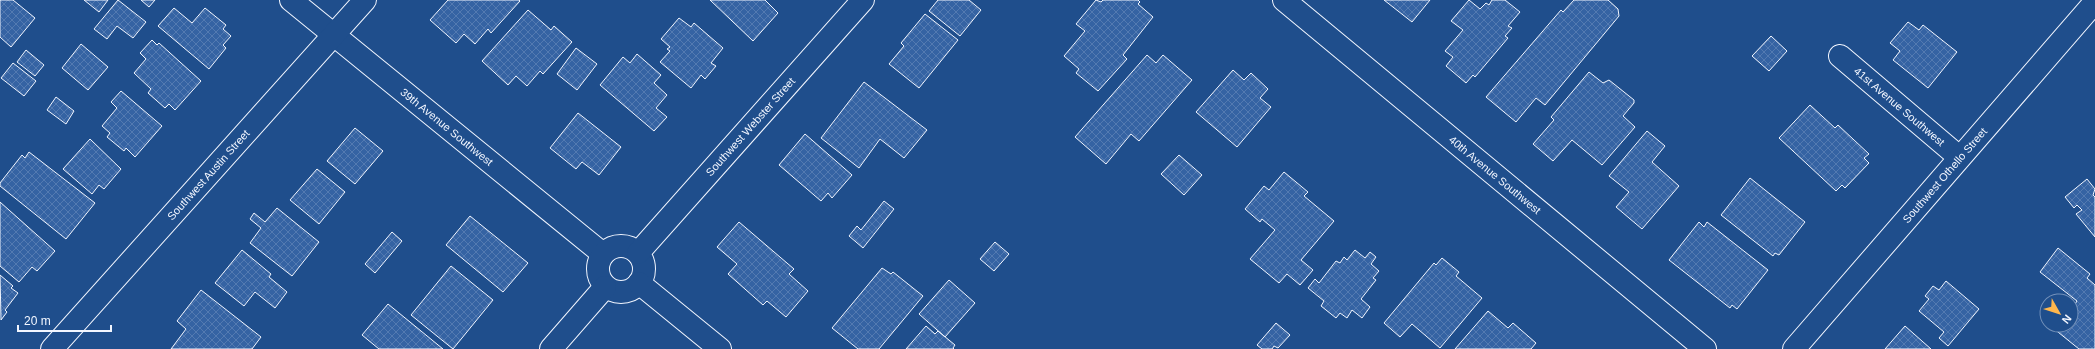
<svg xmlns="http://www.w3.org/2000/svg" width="2095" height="349" font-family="Helvetica,sans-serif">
<defs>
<pattern id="building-cross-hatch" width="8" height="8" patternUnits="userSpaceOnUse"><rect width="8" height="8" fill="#3563a3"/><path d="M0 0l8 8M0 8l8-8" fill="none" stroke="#537ab1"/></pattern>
</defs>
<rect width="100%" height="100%" fill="#1f4e8c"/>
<path fill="url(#building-cross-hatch)" stroke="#f2f6ff" d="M 0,0 L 13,0 L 35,18 L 11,47 L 0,37 Z
M 84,0 L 108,0 L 99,12 Z
M 118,0 L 146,22 L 133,38 L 117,26 L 107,39 L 94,29 Z
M 141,0 L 155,0 L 149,7 Z
M 448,0 L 519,0 L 520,1 L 491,33 L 488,29 L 475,44 L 464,34 L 456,43 L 430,20 Z
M 710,0 L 765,0 L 778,13 L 753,41 Z
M 938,0 L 969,0 L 981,10 L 960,36 L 929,11 Z
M 1096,0 L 1101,2 L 1103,0 L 1138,0 L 1140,2 L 1138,4 L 1153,17 L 1123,55 L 1127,59 L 1098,91 L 1076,73 L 1079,69 L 1064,56 L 1085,31 L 1076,24 Z
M 1384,0 L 1430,0 L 1412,22 Z
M 1469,0 L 1480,9 L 1486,3 L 1489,5 L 1492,0 L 1505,0 L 1520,12 L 1508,26 L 1512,28 L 1505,36 L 1508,38 L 1475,77 L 1473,75 L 1466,83 L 1446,66 L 1453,57 L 1445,51 L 1463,30 L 1451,21 Z
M 1574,0 L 1608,0 L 1618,9 L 1619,16 L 1545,105 L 1536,98 L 1516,122 L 1486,97 L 1561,10 L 1563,12 Z
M 174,8 L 192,23 L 205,8 L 226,25 L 223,29 L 231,36 L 223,45 L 226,48 L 209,69 L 158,26 Z
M 528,10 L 551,30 L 554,26 L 572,42 L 543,74 L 540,71 L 527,86 L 516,76 L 508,85 L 482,61 Z
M 925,14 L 958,40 L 919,88 L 889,64 L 904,46 L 901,43 Z
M 679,18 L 691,27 L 694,23 L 723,48 L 711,63 L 716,66 L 705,79 L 701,75 L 691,88 L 660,62 L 670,51 L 667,49 L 670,47 L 661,39 Z
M 1908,22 L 1919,30 L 1923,25 L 1957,52 L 1928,88 L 1893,60 L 1900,51 L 1890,43 Z
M 1771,36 L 1787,51 L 1769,71 L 1752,56 Z
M 152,40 L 157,45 L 159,43 L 201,81 L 175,110 L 169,104 L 165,108 L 148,93 L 151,89 L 134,73 L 146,59 L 140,53 Z
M 81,44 L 108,67 L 88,90 L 62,68 Z
M 576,48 L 597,64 L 577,90 L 557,74 Z
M 26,50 L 44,65 L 35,76 L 17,62 Z
M 637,54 L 661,75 L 654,83 L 667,95 L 656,108 L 667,117 L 654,131 L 600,85 L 623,57 L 630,63 Z
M 1147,55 L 1156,63 L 1163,55 L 1192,80 L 1139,141 L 1131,134 L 1106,164 L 1075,137 Z
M 13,63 L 36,81 L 24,96 L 1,78 Z
M 1233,70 L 1244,80 L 1251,73 L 1268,89 L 1260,98 L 1271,107 L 1237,147 L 1196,112 Z
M 1589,72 L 1603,83 L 1609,80 L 1634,100 L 1634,103 L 1623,116 L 1635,127 L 1602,165 L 1572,140 L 1553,161 L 1533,144 L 1554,120 L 1551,117 Z
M 864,82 L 927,130 L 904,158 L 880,139 L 859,168 L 821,138 Z
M 121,91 L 162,126 L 135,157 L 126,148 L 124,151 L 107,137 L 110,133 L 102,126 L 117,108 L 111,102 Z
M 56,97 L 74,111 L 66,124 L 47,110 Z
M 1810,105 L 1835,128 L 1838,125 L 1869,154 L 1864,158 L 1869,163 L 1845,188 L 1842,185 L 1836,191 L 1779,138 Z
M 578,113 L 621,147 L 599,175 L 582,162 L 576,169 L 550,148 Z
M 355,128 L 383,151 L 355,184 L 327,161 Z
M 1647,131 L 1665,146 L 1652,162 L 1679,186 L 1642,229 L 1616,207 L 1629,192 L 1609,176 Z
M 805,134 L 852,175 L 832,198 L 828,193 L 821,201 L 779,165 Z
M 90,139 L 121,169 L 104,189 L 99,185 L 92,194 L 63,169 Z
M 29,152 L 95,203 L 66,239 L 0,186 L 0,183 L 22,155 L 25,158 Z
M 1179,155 L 1202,175 L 1184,195 L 1161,174 Z
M 317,169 L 345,192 L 319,224 L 290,200 Z
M 1284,172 L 1308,192 L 1304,196 L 1334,221 L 1301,260 L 1313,270 L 1300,285 L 1287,274 L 1279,283 L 1250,259 L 1275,230 L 1262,219 L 1260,222 L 1245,209 L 1264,186 L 1269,190 Z
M 1750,178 L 1805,222 L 1779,255 L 1775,253 L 1773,256 L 1721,215 Z
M 2087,179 L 2095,189 L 2093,195 L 2095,197 L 2095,237 L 2076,214 L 2082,210 L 2077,205 L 2074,208 L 2065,197 Z
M 884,201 L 894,209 L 863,248 L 849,236 L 857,226 L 861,230 Z
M 0,202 L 55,251 L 37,271 L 32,267 L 19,282 L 0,266 Z
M 277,208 L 319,242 L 292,276 L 250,243 L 261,228 L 250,219 L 254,213 L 265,222 Z
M 470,216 L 528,263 L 503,292 L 446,245 Z
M 739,222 L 794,269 L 789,274 L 808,291 L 786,317 L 767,301 L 763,305 L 728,274 L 737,264 L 717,247 Z
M 1699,222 L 1704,227 L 1707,222 L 1768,270 L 1737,309 L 1732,305 L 1730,308 L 1669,260 Z
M 392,232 L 402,241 L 375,273 L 365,264 Z
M 995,242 L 1009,254 L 994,271 L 980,259 Z
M 2058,248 L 2090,274 L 2087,278 L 2095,285 L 2095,349 L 2079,349 L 2053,328 L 2056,325 L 2071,325 L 2071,305 L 2073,307 L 2077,301 L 2040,272 Z
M 242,250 L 271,274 L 269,277 L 287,292 L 275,308 L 255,292 L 244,306 L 215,283 Z
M 1355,250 L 1365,258 L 1370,252 L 1376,257 L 1371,264 L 1379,271 L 1373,278 L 1376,280 L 1361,299 L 1370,307 L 1362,318 L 1352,310 L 1347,318 L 1340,313 L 1336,318 L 1321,306 L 1324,301 L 1308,288 L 1315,279 L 1319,283 L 1336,261 L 1340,263 L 1344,257 L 1347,260 Z
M 1442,258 L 1459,272 L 1456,276 L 1482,298 L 1440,348 L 1412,324 L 1400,337 L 1384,323 L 1434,263 L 1436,265 Z
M 451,266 L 493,300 L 453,349 L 411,315 Z
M 882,268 L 891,274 L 893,272 L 923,296 L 879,349 L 858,349 L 832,328 Z
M 0,275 L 13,286 L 11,288 L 18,293 L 5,310 L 7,312 L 1,320 Z
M 949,280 L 975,303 L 945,337 L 919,314 Z
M 1946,281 L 1979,309 L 1948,346 L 1939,338 L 1944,332 L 1919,311 L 1929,299 L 1925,296 L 1933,286 L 1939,290 Z
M 201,290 L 261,337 L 252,349 L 171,349 L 186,329 L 177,321 Z
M 388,304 L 443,349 L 379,349 L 362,335 Z
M 1488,311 L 1508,328 L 1513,323 L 1536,343 L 1531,349 L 1455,349 Z
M 1276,323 L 1290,335 L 1278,348 L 1274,346 L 1272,349 L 1262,349 L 1257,345 Z
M 926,326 L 935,334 L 938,331 L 955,345 L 953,348 L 954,349 L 906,349 Z
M 1905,326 L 1931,349 L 1885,349 Z"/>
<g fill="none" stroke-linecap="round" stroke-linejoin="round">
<defs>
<g id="minor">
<path id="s1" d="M 291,0 L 603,254"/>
<path id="s2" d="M 1284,0 L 1705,349"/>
<path id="s3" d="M 1840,56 L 1959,157"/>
<circle cx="621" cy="269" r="23"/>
<path id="s4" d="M 638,253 L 863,0"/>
<path d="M 639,283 L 720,349"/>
<path id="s5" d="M 52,349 L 365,0"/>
<path d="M 551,349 L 605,287"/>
<path id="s6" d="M 1794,349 L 2095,2"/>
</g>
</defs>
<use href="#minor" stroke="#f2f6ff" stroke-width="24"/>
<use href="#minor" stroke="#1f4e8c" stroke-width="22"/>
</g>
<g text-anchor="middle" stroke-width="3" stroke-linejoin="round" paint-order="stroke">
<g font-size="11" fill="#f2f6ff" stroke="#1f4e8c">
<text dy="4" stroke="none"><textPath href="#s3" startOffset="78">41st Avenue Southwest</textPath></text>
<text dy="4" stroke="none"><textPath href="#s1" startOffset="201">39th Avenue Southwest</textPath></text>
<text dy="4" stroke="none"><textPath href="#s4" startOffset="169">Southwest Webster Street</textPath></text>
<text dy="4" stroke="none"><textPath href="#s5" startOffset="234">Southwest Austin Street</textPath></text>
<text dy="4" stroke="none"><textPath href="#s2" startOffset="274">40th Avenue Southwest</textPath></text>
<text dy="4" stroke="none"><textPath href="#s6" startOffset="230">Southwest Othello Street</textPath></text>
</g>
</g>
<g transform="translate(2059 313) rotate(129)"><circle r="19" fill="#1f4e8c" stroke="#7391ba"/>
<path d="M0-3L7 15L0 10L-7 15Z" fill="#ffb74d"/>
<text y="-6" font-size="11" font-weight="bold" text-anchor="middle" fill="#f2f6ff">N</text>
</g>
<path d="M18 325v6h93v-6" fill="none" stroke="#f2f6ff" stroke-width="2"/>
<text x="24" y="325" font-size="12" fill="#f2f6ff" stroke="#1f4e8c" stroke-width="3" paint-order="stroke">20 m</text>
</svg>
